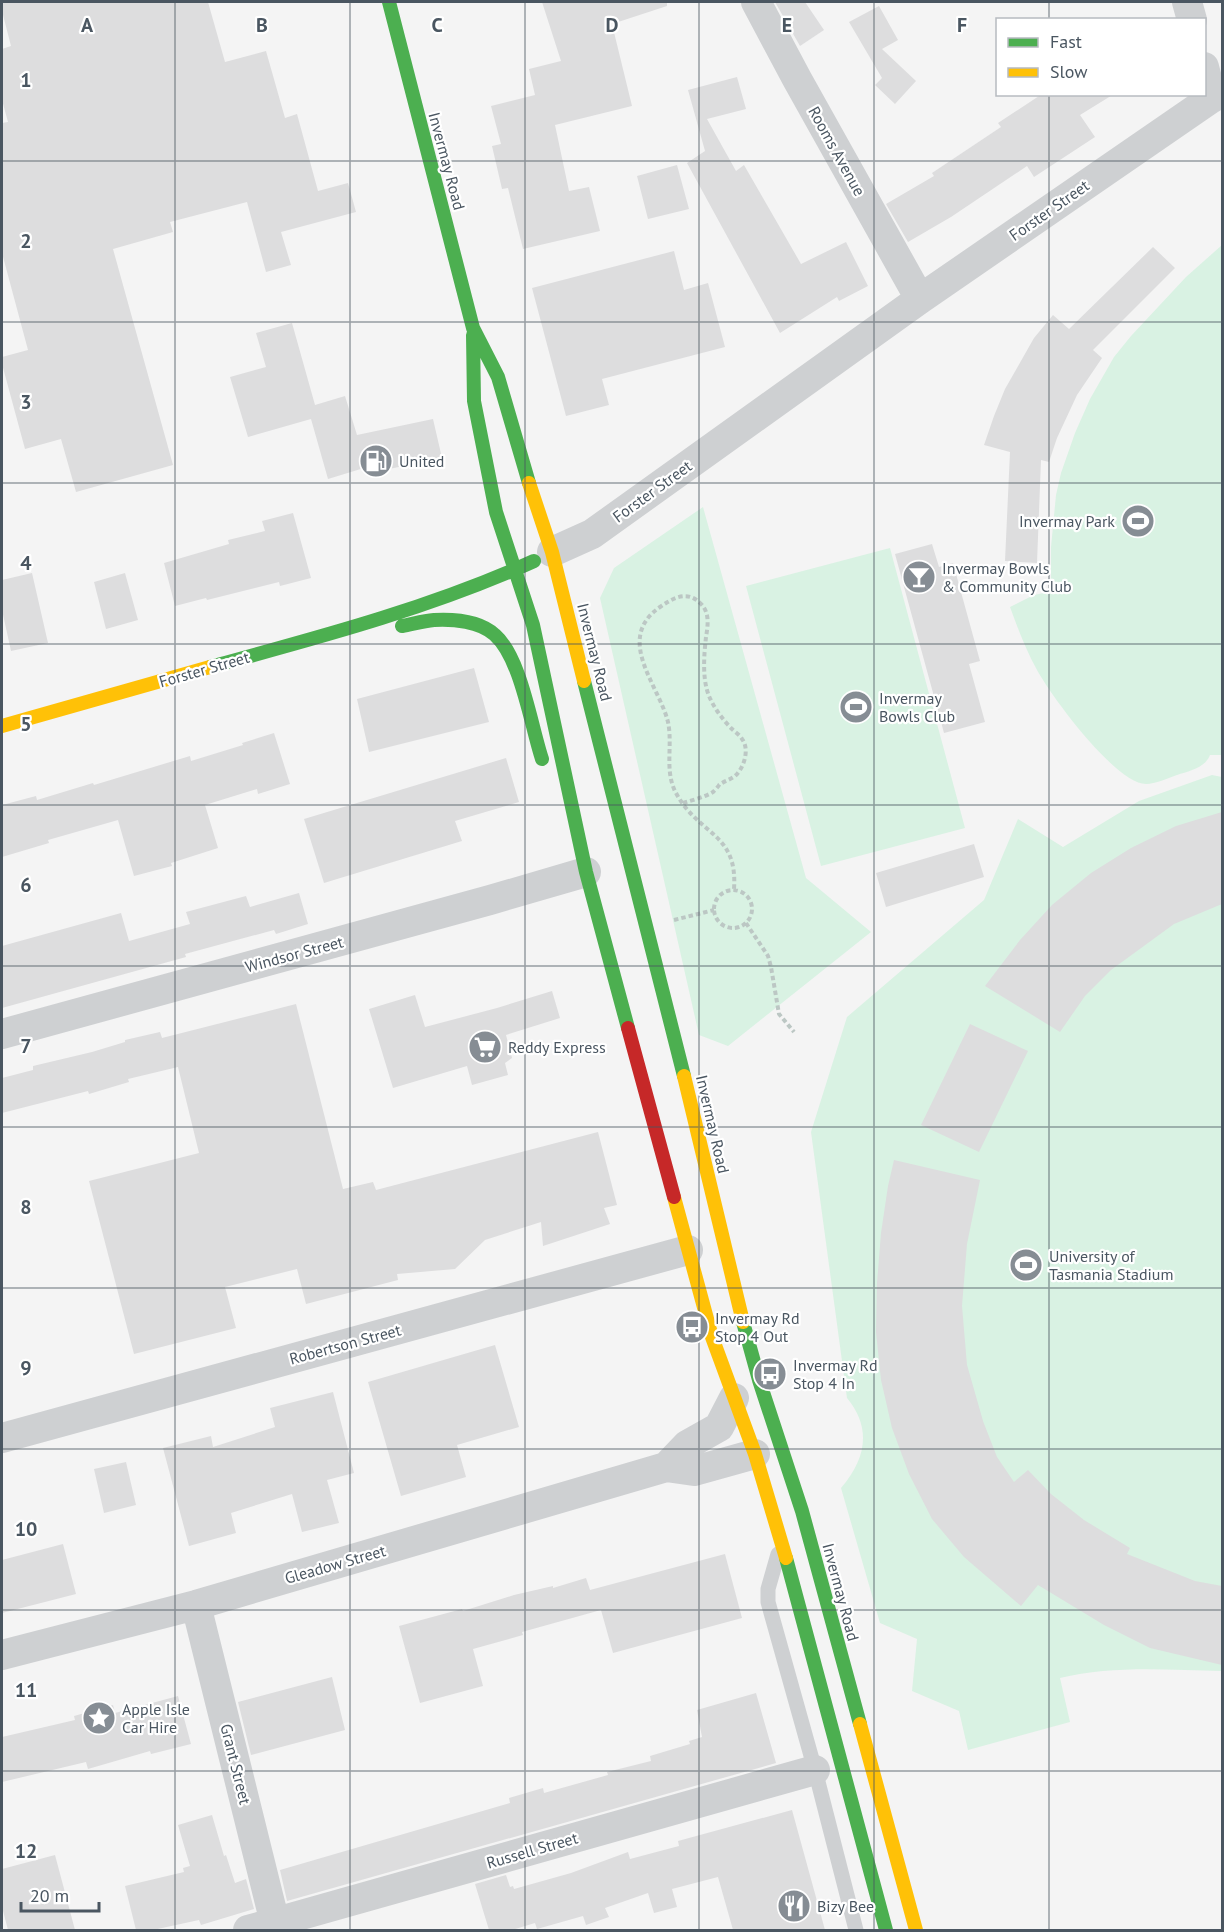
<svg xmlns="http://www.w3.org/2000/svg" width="1224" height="1932" font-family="'PT Sans',sans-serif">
<rect width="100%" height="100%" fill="#f4f4f4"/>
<path fill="#d9f2e3" d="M 1222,245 L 1222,755 L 1210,755 C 1205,768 1189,771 1177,775 C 1168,778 1155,784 1146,784 C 1116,784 1051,696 1037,670 C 1026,650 1018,629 1010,607 L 1034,595 L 1053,591 L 1051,579 L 1051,547 L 1056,495 L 1061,473 L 1075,433 L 1090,399 L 1114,357 L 1131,336 L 1186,277 Z
M 703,507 L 806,878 L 871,932 L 728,1046 L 699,1035 L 600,598 L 614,568 Z
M 890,548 L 965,828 L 821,866 L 746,586 Z
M 1212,775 L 1222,777 L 1222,1671 C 1169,1670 1112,1665 1060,1678 L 1070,1722 L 968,1750 L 959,1711 L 912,1691 L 917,1639 L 880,1623 L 841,1488 C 866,1459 872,1428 847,1398 L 811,1132 L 847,1017 L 984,900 L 1018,819 L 1063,847 L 1139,801 Z"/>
<path fill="#ddddde" d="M 2,2 L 208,2 L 225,62 L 266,51 L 285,118 L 297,114 L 318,191 L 348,183 L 356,212 L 281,232 L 291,265 L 266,272 L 247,202 L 170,222 L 173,232 L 113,249 L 173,465 L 76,492 L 61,439 L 25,449 L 2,364 L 2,357 L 28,350 L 2,253 L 2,123 L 8,122 L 2,100 L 2,49 L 11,46 L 2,11 Z
M 542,2 L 667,2 L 667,6 L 612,24 L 632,106 L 555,125 L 569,191 L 589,187 L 600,231 L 523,249 L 508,188 L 502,189 L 492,146 L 501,144 L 491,106 L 535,95 L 529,69 L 561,61 Z
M 775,2 L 805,2 L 824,30 L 800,46 Z
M 879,6 L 898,40 L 882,49 L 916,81 L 895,104 L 875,85 L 882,78 L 849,22 Z
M 737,77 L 746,109 L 707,119 L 736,171 L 744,165 L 801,264 L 846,242 L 868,286 L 839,301 L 837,297 L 780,333 L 687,163 L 705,151 L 688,90 Z
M 1042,94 L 1114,94 L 1080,115 L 1095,137 L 1034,177 L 1027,166 L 951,217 L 908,242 L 886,204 L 934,176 L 932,173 L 1001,127 L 998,123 Z
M 677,165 L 689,209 L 648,219 L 637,176 Z
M 1153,247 L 1175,268 L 1093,350 L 1102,358 L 1077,395 L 1057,438 L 1049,462 L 1041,460 L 1037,563 L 1005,561 L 1010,452 L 984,445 L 994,416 L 1005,389 L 1034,338 L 1053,315 L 1069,329 Z
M 674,251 L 684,290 L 708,283 L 725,347 L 602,379 L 609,405 L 566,416 L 532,288 Z
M 292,323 L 315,405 L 345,396 L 357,435 L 433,419 L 442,458 L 365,474 L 364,468 L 328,479 L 311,419 L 248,437 L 230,377 L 266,367 L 256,333 Z
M 293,513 L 311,578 L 280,586 L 279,582 L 207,600 L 206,598 L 175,606 L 164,563 L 229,544 L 228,540 L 265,531 L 262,521 Z
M 932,544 L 939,567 L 953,563 L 980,661 L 969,664 L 985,722 L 944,733 L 895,554 Z
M 32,573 L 48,643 L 11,651 L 2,610 L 2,580 Z
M 125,573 L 138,620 L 106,629 L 94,582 Z
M 474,668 L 489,722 L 369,752 L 357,699 Z
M 274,733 L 290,784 L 258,794 L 257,789 L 205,805 L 218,848 L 171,863 L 172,866 L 134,876 L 118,820 L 48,840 L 49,843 L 2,857 L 2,805 L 36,796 L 37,800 L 93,783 L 94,785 L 190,756 L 191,761 L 243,745 L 242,743 Z
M 506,758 L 519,802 L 455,821 L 462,841 L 324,883 L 304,819 Z
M 1222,812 L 1222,904 L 1174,924 L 1111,970 L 1085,996 L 1060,1032 L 985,986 L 1020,940 L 1052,905 L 1091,873 L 1131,848 L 1176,826 Z
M 974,844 L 984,877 L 886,907 L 876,873 Z
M 299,893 L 308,924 L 276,934 L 274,930 L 185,954 L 186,957 L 2,1008 L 2,946 L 121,913 L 129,941 L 190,924 L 186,912 L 246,896 L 250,907 Z
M 552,991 L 560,1018 L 506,1035 L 512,1058 L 505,1063 L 508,1075 L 472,1085 L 467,1066 L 393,1088 L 369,1009 L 415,995 L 425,1027 L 497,1008 Z
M 296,1004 L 343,1189 L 373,1182 L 376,1190 L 598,1132 L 617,1205 L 604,1208 L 610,1224 L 543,1246 L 541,1222 L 485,1240 L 455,1269 L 397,1274 L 398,1280 L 306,1304 L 297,1269 L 225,1287 L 236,1328 L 134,1354 L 89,1181 L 199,1153 L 178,1067 L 128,1079 L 129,1082 L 89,1094 L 88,1091 L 2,1113 L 2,1078 L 33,1070 L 33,1066 L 92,1052 L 125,1042 L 125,1040 L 160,1032 L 162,1038 Z
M 970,1024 L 1028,1051 L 979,1152 L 921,1125 Z
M 894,1160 L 980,1180 L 967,1244 L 962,1306 L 967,1365 L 983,1421 L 997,1457 L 1014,1482 L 1028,1470 L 1051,1494 L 1084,1520 L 1130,1548 L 1127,1554 L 1195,1581 L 1222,1586 L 1222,1665 L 1150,1648 L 1104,1625 L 1038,1585 L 1021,1606 L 964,1557 L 932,1519 L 909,1474 L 892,1428 L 881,1380 L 876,1332 L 877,1283 L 881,1233 L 888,1186 Z
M 495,1345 L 519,1427 L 457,1445 L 466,1477 L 401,1496 L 368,1382 Z
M 333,1392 L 354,1473 L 327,1480 L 339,1523 L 302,1532 L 292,1494 L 231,1513 L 236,1533 L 189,1546 L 163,1448 L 211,1436 L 213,1447 L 275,1427 L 270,1408 Z
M 126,1462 L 136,1505 L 104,1513 L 94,1469 Z
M 63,1544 L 76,1594 L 2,1613 L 2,1560 Z
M 725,1554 L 742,1618 L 613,1653 L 601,1610 L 522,1632 L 523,1635 L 473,1649 L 483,1686 L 420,1703 L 399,1626 L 462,1609 L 463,1611 L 514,1595 L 553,1586 L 553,1588 L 586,1578 L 590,1590 Z
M 332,1677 L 345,1730 L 251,1755 L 238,1702 Z
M 756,1693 L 776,1763 L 287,1901 L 280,1870 L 510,1803 L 509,1798 L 543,1788 L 544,1793 L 608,1775 L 607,1772 L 651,1761 L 650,1756 L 690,1744 L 689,1741 L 702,1737 L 697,1710 Z
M 178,1696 L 191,1744 L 151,1754 L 150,1751 L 88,1769 L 86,1762 L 2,1782 L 2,1737 L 75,1720 L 74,1716 L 113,1705 L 115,1713 Z
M 792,1810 L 825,1930 L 733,1930 L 718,1877 L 672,1889 L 677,1907 L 654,1913 L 648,1893 L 605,1908 L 609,1917 L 586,1925 L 583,1916 L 537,1929 L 535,1923 L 512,1930 L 489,1930 L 475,1884 L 506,1875 L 510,1887 L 513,1886 L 514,1889 L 571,1873 L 628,1852 L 630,1859 L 679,1846 L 678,1841 Z
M 212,1815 L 224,1856 L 226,1855 L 235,1883 L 246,1879 L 254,1909 L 201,1925 L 199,1920 L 153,1930 L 136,1930 L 125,1886 L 184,1872 L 183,1868 L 190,1866 L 178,1825 Z
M 55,1855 L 75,1930 L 8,1930 L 2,1907 L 2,1869 Z"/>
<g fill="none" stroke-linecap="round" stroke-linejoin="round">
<path stroke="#bcc7c4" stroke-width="4" stroke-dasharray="4.5 3" stroke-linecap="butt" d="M 683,803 C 693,800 705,797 713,792 C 714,791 719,786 719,785 C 724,781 730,780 735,776 C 744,768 750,749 742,739 C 740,735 735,732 732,729 C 723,720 714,708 709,696 C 702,679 704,655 706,637 C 708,625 710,612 700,603 C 687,590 673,598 660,607 C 614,639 659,685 668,722 C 673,746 664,771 676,793 C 699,836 738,832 734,889
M714 909a19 19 0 1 1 38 0a19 19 0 1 1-38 0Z
M 674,920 L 714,910
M 746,923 L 768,956 L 771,967 L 779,1014 L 794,1032"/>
<path stroke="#ced0d2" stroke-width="15" d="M 778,1554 L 768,1589 L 768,1602 L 815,1770 L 856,1930"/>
<path stroke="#ced0d2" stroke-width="30" d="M 756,2 L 797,79 L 920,299
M 1187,2 L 1192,20
M 1204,67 L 1212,98
M 552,552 L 592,534 L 920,299 L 1222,91
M 2,1034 L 490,900 L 586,872
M 2,1438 L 688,1250
M 666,1467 L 687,1445 L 719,1427 L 734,1398
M 196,1605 L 275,1923
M 2,1655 L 196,1605 L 666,1467 L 694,1471 L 755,1454
M 248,1930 L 815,1770"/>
<path stroke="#4caf50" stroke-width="14" d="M 389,2 L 473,328 L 498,377 L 529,483
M 473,335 L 474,401 L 496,512 L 533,625 L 586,872 L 628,1028
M 402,626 C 413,624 423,621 434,620 C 453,619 480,621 495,635 C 521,658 531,726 542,759
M 210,667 C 320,637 430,608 534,561
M 584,681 L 684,1076
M 743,1322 L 759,1380 L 802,1511 L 860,1724
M 786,1558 L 886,1930"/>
<path stroke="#ffc107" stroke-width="14" d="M 529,483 L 552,552 L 584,681
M 2,726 L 210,667
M 684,1076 L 743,1322
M 674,1197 L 712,1337 L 755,1454 L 786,1558
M 860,1724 L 916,1930"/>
<path stroke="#c62828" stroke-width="14" d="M 628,1028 L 674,1197"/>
</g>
<path fill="none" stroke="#4a5661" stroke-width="1.5" stroke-opacity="0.55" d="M 175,2 L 175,1930M 350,2 L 350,1930M 525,2 L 525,1930M 699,2 L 699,1930M 874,2 L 874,1930M 1049,2 L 1049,20M 1049,94 L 1049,1930M 2,161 L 1222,161M 2,322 L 1222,322M 2,483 L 1222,483M 2,644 L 1222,644M 2,805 L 1222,805M 2,966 L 1222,966M 2,1127 L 1222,1127M 2,1288 L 1222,1288M 2,1449 L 1222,1449M 2,1610 L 1222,1610M 2,1771 L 1222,1771"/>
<defs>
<symbol id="fuel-disc" viewBox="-11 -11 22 22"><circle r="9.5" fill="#868d94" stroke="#fff"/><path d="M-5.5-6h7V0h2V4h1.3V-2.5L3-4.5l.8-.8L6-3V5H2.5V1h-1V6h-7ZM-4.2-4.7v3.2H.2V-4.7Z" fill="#fff"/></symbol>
<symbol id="stadium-disc" viewBox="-11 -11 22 22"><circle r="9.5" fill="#868d94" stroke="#fff"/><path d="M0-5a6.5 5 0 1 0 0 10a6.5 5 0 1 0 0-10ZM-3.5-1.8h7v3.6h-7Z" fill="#fff"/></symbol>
<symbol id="bar-disc" viewBox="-11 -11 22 22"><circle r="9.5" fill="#868d94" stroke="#fff"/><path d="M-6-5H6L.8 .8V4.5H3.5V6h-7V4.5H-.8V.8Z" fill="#fff"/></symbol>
<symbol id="supermarket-disc" viewBox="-11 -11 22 22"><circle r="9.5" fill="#868d94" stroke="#fff"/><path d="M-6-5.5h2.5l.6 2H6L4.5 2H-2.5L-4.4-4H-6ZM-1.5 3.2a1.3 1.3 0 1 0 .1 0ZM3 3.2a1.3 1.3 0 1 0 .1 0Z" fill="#fff"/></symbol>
<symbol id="bus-disc" viewBox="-11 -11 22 22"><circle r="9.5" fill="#868d94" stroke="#fff"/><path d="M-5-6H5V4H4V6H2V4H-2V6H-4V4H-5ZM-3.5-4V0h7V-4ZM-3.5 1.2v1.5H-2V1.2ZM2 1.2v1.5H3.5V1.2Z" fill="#fff"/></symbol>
<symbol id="sight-disc" viewBox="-11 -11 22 22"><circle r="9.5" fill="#868d94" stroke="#fff"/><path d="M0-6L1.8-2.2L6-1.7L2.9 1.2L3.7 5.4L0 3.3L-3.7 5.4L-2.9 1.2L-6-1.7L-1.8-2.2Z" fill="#fff"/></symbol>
<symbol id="restaurant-disc" viewBox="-11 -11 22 22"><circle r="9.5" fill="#868d94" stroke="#fff"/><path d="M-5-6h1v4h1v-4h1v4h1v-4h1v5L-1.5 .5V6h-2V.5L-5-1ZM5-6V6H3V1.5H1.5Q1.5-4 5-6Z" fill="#fff"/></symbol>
</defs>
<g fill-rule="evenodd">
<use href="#fuel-disc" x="357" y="442" width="38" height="38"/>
<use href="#stadium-disc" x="1119" y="502" width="38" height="38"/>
<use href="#bar-disc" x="900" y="558" width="38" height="38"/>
<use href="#stadium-disc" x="837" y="688" width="38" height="38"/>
<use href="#supermarket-disc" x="466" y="1028" width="38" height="38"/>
<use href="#stadium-disc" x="1007" y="1246" width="38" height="38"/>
<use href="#bus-disc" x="673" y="1308" width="38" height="38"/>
<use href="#bus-disc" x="751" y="1355" width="38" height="38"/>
<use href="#sight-disc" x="80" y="1699" width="38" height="38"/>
<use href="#restaurant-disc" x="775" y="1887" width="38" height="38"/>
</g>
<g text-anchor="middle" stroke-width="4.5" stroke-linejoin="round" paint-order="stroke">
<g font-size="16" fill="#4a5661" stroke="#fff">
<text transform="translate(837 151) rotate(61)" y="6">Rooms Avenue</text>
<text transform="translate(447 161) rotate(75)" y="6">Invermay Road</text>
<text transform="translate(1049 210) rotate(-35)" y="6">Forster Street</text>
<text transform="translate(652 491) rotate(-36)" y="6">Forster Street</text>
<text transform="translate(595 652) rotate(76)" y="6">Invermay Road</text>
<text transform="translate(204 669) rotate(-16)" y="6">Forster Street</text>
<text transform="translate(294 954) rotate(-15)" y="6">Windsor Street</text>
<text transform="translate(713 1124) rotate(77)" y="6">Invermay Road</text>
<text transform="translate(345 1344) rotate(-15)" y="6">Robertson Street</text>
<text transform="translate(335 1564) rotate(-16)" y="6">Gleadow Street</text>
<text transform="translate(841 1592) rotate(75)" y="6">Invermay Road</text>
<text transform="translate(236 1764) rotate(76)" y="6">Grant Street</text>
<text transform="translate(532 1850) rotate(-16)" y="6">Russell Street</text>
</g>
<g font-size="16" fill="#4a5661" stroke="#fff" text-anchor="start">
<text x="399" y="467">United</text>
<text x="1115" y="527" text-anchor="end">Invermay Park</text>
<text x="942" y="574">Invermay Bowls<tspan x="942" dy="18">&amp; Community Club</tspan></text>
<text x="879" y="704">Invermay<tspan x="879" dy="18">Bowls Club</tspan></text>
<text x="508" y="1053">Reddy Express</text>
<text x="1049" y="1262">University of<tspan x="1049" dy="18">Tasmania Stadium</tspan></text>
<text x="715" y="1324">Invermay Rd<tspan x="715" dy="18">Stop 4 Out</tspan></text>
<text x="793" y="1371">Invermay Rd<tspan x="793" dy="18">Stop 4 In</tspan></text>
<text x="122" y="1715">Apple Isle<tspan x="122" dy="18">Car Hire</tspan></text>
<text x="817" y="1912">Bizy Bee</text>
</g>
</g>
<g font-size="20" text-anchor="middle" font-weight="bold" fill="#4a5661" stroke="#fff" stroke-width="4.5" stroke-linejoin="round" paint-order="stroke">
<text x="87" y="32">A</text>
<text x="262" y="32">B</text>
<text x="437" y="32">C</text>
<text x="612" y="32">D</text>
<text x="787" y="32">E</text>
<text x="962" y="32">F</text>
<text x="26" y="87">1</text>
<text x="26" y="248">2</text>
<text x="26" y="409">3</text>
<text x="26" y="570">4</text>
<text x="26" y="731">5</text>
<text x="26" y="892">6</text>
<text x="26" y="1053">7</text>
<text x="26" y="1214">8</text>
<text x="26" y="1375">9</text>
<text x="26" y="1536">10</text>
<text x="26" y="1697">11</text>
<text x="26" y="1858">12</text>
</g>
<rect width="1224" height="1932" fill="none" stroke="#4a5661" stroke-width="6"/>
<rect x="996" y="18" width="210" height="78" fill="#ffffff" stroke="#b7bbc0" stroke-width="1.5"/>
<rect x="1008" y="38" width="30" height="9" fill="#4caf50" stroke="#b7bbc0" stroke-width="1.5"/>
<text x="1050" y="48" font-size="18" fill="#4a5661">Fast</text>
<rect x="1008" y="68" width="30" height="9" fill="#ffc107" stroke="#b7bbc0" stroke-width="1.5"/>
<text x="1050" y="78" font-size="18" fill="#4a5661">Slow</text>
<path d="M21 1902v9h78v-9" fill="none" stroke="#4a5661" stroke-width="3"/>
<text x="30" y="1902" font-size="18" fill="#4a5661" stroke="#ffffff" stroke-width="4.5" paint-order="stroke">20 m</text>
</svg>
